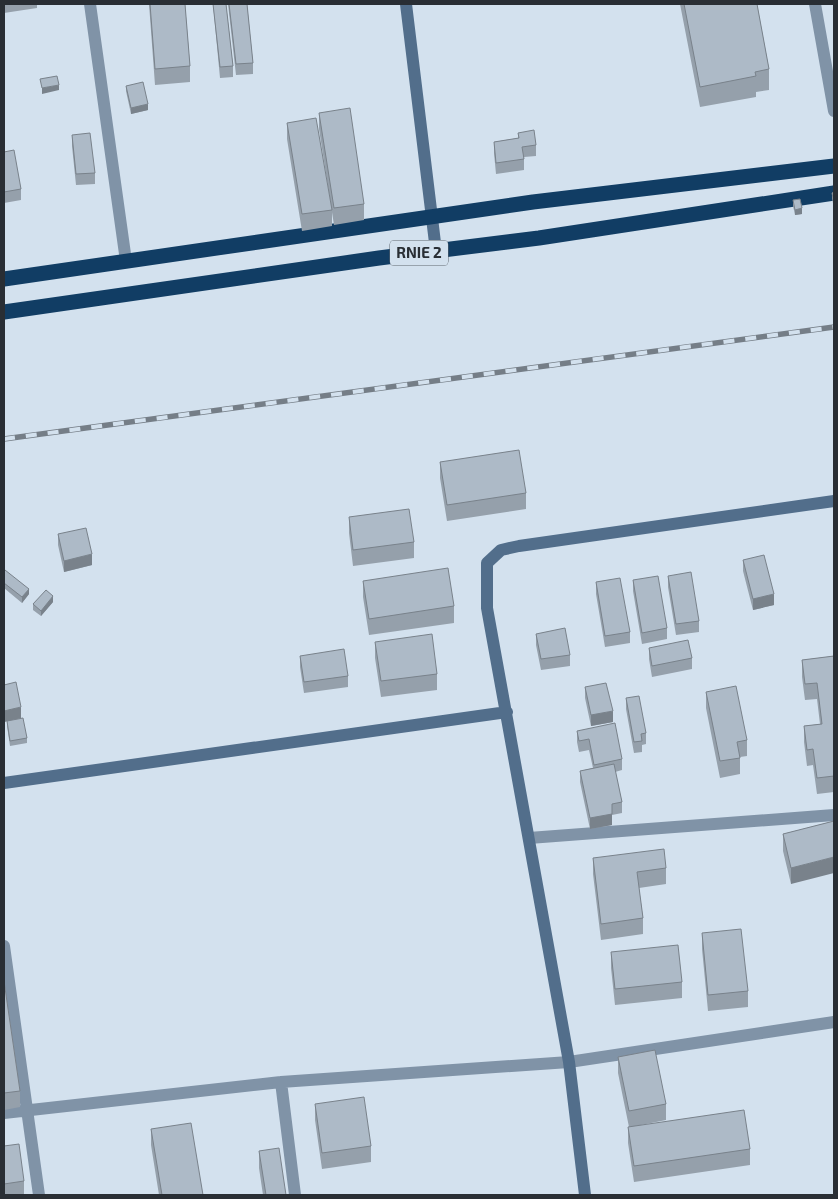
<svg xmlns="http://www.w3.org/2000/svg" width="838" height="1199" font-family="'Exo 2',sans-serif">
<rect width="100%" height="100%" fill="#d3e1ee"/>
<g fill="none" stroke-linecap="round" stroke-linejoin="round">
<path stroke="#8093a7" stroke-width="12" d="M 90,4 L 126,261
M 815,4 L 834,111
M 529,838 L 834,815
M 4,946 L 39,1195
M 281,1082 L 295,1195
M 4,1113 L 281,1082 L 569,1062 L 834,1022"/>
<path stroke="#526e8b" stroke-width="12" d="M 406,4 L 436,251
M 4,783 L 507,712
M 585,1195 L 569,1062 L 487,608 L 487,563 L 501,550 L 519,546 L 834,501"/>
<path stroke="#113d64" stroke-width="15" d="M 4,279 L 533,202 L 834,166
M 4,312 L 379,258 L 539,238 L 834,193"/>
<defs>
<path id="rail" d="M 4,439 L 834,327"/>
</defs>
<use href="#rail" stroke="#757e87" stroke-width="5.5"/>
<use href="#rail" stroke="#d3e1ee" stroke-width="4" stroke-dasharray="11" stroke-linecap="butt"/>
</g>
<path fill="#95a0ab" d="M 4,4 L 37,4 L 37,8 L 4,13 Z
M 149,4 L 185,4 L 190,66 L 190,82 L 155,85 Z
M 213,4 L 226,4 L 233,66 L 233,77 L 220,78 Z
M 228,4 L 247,4 L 253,63 L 253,74 L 236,75 Z
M 680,4 L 757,4 L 769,69 L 769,90 L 756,92 L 756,97 L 700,107 Z
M 126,86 L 148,110 L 131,114 L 126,91 Z
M 319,113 L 364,204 L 364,220 L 334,225 L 319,129 Z
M 287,123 L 332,210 L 332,226 L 302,231 L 287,139 Z
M 518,133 L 536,145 L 536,156 L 524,157 L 524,170 L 496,174 L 494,153 L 494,142 L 518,138 Z
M 72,135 L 95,173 L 95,184 L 76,185 L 72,146 Z
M 4,152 L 21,189 L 21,200 L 4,203 Z
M 834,192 L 834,209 L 832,198 L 832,193 Z
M 793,200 L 802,214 L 795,215 L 793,206 Z
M 440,462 L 526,493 L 526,509 L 447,521 L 440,478 Z
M 349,517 L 414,542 L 414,558 L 353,566 L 349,533 Z
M 58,534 L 92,565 L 64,572 L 58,545 Z
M 743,560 L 774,605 L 753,610 L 743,571 Z
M 4,572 L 29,594 L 22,603 L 4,588 Z
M 668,576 L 699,621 L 699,632 L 676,635 L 668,587 Z
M 633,580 L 667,628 L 667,639 L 642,644 L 633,591 Z
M 363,581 L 454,606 L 454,623 L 369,635 L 363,597 Z
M 596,582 L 630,632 L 630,643 L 605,647 L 596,594 Z
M 53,602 L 41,616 L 33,610 L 33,604 Z
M 536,634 L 570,655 L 570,666 L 541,670 L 536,645 Z
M 375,642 L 437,674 L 437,690 L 381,697 L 375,658 Z
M 649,648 L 692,658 L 692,669 L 652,677 L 649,659 Z
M 300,656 L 348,676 L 348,687 L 304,693 L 300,667 Z
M 834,656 L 834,792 L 817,794 L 813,765 L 807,766 L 804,742 L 804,726 L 820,724 L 817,699 L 805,700 L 802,677 L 802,660 Z
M 4,685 L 21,718 L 27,738 L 27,743 L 10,746 L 7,726 L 7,721 L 4,722 Z
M 585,687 L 613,722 L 591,726 L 585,698 Z
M 706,692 L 747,740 L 747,756 L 740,757 L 740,774 L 720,778 L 706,708 Z
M 626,698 L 646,733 L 646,744 L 642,745 L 642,752 L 634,753 L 626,709 Z
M 577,731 L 622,759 L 622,770 L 615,772 L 622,802 L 622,813 L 612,815 L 612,825 L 590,829 L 580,782 L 580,771 L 593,768 L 589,750 L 579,752 L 577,742 Z
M 834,821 L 791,884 L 783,851 L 783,834 Z
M 593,858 L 666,868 L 666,884 L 639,888 L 643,918 L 643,934 L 601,940 L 593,874 Z
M 702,933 L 748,991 L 748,1007 L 708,1011 L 702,949 Z
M 611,952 L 682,982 L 682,998 L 615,1005 L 611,968 Z
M 4,981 L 20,1091 L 20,1107 L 4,1110 Z
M 618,1057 L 666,1104 L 666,1120 L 641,1125 L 750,1149 L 750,1165 L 634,1182 L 628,1143 L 628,1127 L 629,1127 L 618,1073 Z
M 315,1104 L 371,1146 L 371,1162 L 322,1169 L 315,1120 Z
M 151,1129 L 203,1195 L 159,1195 L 151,1145 Z
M 4,1146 L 24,1181 L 24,1195 L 4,1195 Z
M 259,1151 L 286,1195 L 263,1195 L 259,1168 Z"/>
<path fill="#79828b" d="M 59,85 L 59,90 L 42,94 L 42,88 Z
M 148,104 L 148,110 L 131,114 L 131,108 Z
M 802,208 L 802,214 L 795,215 L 795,210 Z
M 92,554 L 92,565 L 64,572 L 64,561 Z
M 29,589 L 29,594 L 22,603 L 22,597 Z
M 774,594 L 774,605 L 753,610 L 753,599 Z
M 53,596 L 53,602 L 41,616 L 41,611 Z
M 21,707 L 21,718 L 4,722 L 4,711 Z
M 613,711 L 613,722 L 591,726 L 591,715 Z
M 612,814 L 612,825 L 590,829 L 590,818 Z
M 834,857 L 834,873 L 791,884 L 791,868 Z"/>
<path fill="#adbac7" stroke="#79828b" d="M 150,4 L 185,4 L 190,66 L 155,69 Z
M 213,4 L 226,4 L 233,66 L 220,67 Z
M 229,4 L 247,4 L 253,63 L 236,64 Z
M 684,4 L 757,4 L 769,69 L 755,72 L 756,76 L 700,87 Z
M 57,76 L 59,85 L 42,88 L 40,79 Z
M 143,82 L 148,104 L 131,108 L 126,86 Z
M 350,108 L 364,204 L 334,208 L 319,113 Z
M 316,118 L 332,210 L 302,214 L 287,123 Z
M 534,130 L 536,145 L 522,147 L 524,159 L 496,163 L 494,142 L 519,138 L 518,133 Z
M 90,133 L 95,173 L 76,174 L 72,135 Z
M 14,150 L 21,189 L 4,192 L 4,152 Z
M 834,192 L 834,203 L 832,193 Z
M 800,199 L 802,208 L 795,210 L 793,200 Z
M 519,450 L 526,493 L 447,505 L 440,462 Z
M 409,509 L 414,542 L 353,550 L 349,517 Z
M 86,528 L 92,554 L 64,561 L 58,534 Z
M 764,555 L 774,594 L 753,599 L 743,560 Z
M 448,568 L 454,606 L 369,619 L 363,581 Z
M 5,570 L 29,589 L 22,597 L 4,583 L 4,572 Z
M 691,572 L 699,621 L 676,624 L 668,576 Z
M 658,576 L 667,628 L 642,633 L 633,580 Z
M 620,578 L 630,632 L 605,636 L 596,582 Z
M 46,590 L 53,596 L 41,611 L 33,604 Z
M 565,628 L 570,655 L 541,659 L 536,634 Z
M 432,634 L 437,674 L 381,681 L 375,642 Z
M 688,640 L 692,658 L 652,666 L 649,648 Z
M 344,649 L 348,676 L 304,682 L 300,656 Z
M 834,656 L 834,776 L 817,778 L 813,749 L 807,750 L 804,726 L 822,724 L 817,683 L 805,684 L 802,660 Z
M 16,682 L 21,707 L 4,711 L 4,685 Z
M 606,683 L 613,711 L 591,715 L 585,687 Z
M 736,686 L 747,740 L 737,742 L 740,758 L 720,761 L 706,692 Z
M 639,696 L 646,733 L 641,734 L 642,741 L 634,742 L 626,698 Z
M 23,718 L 27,738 L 10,741 L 7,721 Z
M 615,723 L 622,759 L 594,765 L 589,739 L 579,741 L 577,731 Z
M 614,764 L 622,802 L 612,804 L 612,814 L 590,818 L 580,771 Z
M 834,821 L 834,857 L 791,868 L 783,834 Z
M 664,849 L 666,868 L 637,872 L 643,918 L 601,924 L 593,858 Z
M 741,929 L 748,991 L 708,995 L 702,933 Z
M 678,945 L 682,982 L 615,989 L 611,952 Z
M 4,981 L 20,1091 L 4,1093 Z
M 655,1050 L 666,1104 L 629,1111 L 618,1057 Z
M 364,1097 L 371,1146 L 322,1153 L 315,1104 Z
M 744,1110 L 750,1149 L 634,1166 L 628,1127 Z
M 191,1123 L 203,1195 L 162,1195 L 151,1129 Z
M 19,1144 L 24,1181 L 4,1184 L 4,1146 Z
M 279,1148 L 286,1195 L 266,1195 L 259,1151 Z"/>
<g text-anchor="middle" stroke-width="5" stroke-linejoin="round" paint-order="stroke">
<rect fill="#d3e1ee" stroke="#5c646c" stroke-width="1" x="390" y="240.5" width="58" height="25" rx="4"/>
<g font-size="15" font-weight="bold" fill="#292e34">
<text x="419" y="258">RNIE 2</text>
</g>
</g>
<rect width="838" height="1199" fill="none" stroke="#292e34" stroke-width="10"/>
</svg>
